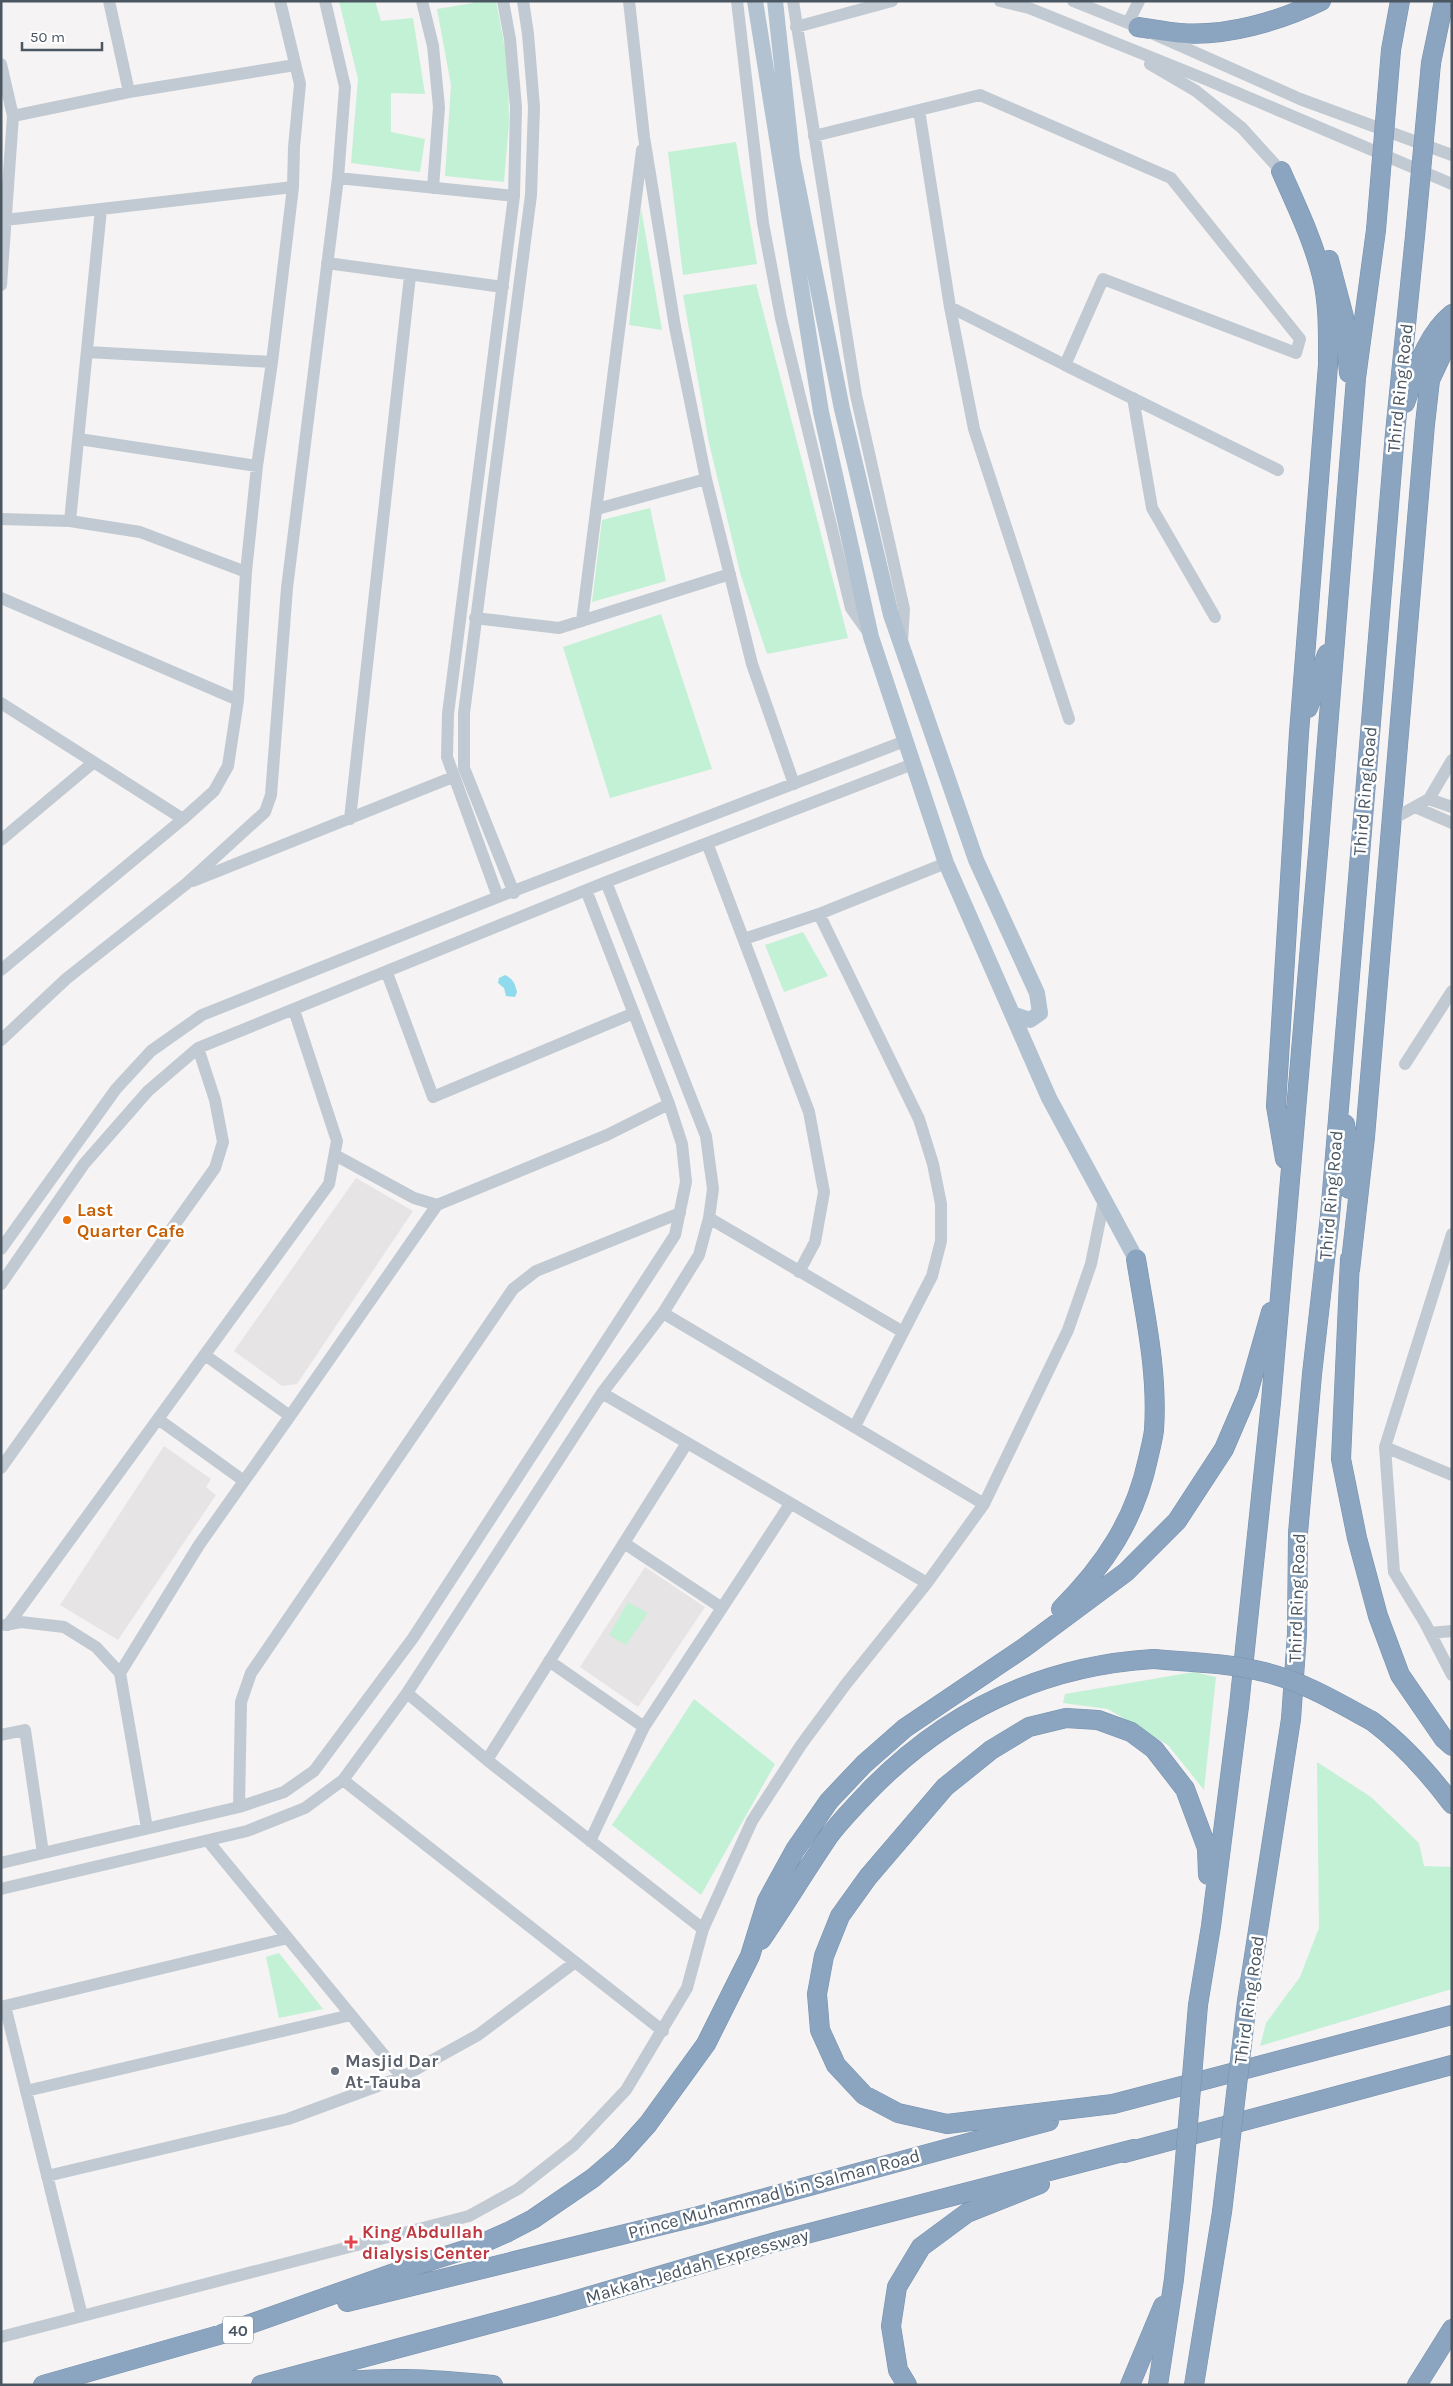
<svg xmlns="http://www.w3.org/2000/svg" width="1453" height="2386" font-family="Karla,sans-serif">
<rect width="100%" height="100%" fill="#f5f3f3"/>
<path fill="#e6e4e5" d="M 356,1178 L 413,1211 L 297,1384 L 282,1386 L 234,1351 Z
M 164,1446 L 211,1479 L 206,1487 L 216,1495 L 118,1640 L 60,1605 Z
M 645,1567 L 705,1607 L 638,1707 L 580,1667 Z"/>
<path fill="#c3f1d5" d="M 339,1 L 375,1 L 381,21 L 413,18 L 425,94 L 391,93 L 391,132 L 425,139 L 420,172 L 351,163 L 358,79 Z
M 473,1 L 496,1 L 508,64 L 509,123 L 504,182 L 445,176 L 451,85 L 437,9 L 473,3 Z
M 736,142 L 757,264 L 683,275 L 668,152 Z
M 641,208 L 662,330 L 629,325 Z
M 756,284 L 848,638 L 767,654 L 741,576 L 709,443 L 683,295 Z
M 650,508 L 666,581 L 592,602 L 602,520 Z
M 661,614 L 712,769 L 610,798 L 563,647 Z
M 803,932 L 828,976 L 784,992 L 765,945 Z
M 628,1602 L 648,1613 L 626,1645 L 609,1635 Z
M 1194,1672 L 1216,1677 L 1204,1790 L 1168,1745 L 1108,1709 L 1063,1703 L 1065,1694 Z
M 694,1699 L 775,1764 L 701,1895 L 612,1825 Z
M 1317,1762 L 1371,1797 L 1419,1843 L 1424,1866 L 1452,1867 L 1452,1989 L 1260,2046 L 1266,2023 L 1300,1977 L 1319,1928 Z
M 279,1953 L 323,2009 L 279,2018 L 266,1957 Z"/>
<path fill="#90daee" d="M 505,975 C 513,979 515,983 517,992 L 515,997 L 506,996 L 504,988 L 498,983 L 499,978 Z"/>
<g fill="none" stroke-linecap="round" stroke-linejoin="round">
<defs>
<path id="highway" d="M 1138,27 C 1152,29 1166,32 1180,33 C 1226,37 1280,21 1321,1
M 1391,50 L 1400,1
M 1431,63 L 1444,1
M 1281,171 C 1296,205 1313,240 1322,276 C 1329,305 1328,336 1328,365 L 1299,733 L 1276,1106 L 1285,1159
M 1329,260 L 1344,317 L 1349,373
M 1405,403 C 1416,373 1425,336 1452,314
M 1308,708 L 1327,654
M 1345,1124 L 1349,1149 L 1349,1189
M 1350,1259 L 1341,1459 L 1357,1538 L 1378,1616 L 1400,1675 L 1444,1739 L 1452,1746
M 1350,1270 L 1365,1137 L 1425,424 L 1430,380 L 1452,333
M 1061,1609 C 1104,1566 1135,1520 1148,1459 C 1150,1450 1153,1439 1154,1430 C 1158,1372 1145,1315 1136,1259
M 1372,1721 C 1404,1745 1428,1772 1452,1804
M 1208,1875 L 1207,1848 L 1185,1789 L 1154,1749 L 1131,1732 L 1098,1720 L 1066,1718 L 1029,1727 L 991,1750 L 945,1787 L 868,1877 L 840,1916 L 824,1956 L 817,1994 L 820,2030 L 836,2065 L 864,2095 L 898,2113 L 947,2124 L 1113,2104 L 1452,2015
M 761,1940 C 784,1906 806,1870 829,1836 C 841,1820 856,1805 869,1791 C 947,1711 1041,1666 1153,1659
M 1247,2001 L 1291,1719 L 1297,1634 L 1298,1533 L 1312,1374 L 1330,1216 L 1395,433 L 1415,236
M 1198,2005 L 1211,1926 L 1239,1706 L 1271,1402 L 1319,841 L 1356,378 L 1376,230
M 1124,2153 L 1452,2065
M 347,2302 L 699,2216 L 1049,2121
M 222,2334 L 414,2266 L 474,2247 L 508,2232 L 533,2219 L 593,2178 L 621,2154 L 648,2124 L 706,2044 L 750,1956 L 767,1901 L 795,1850 L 829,1801 L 864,1764 L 905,1728 L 1025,1647 L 1126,1572 L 1177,1521 L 1224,1449 L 1248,1393 L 1271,1312
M 43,2385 L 233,2331
M 261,2385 L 556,2306 L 775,2242 L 1134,2149
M 314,2385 C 374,2375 434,2379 493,2385
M 907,2385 L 898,2370 L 891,2326 L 897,2287 L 921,2247 L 967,2213 L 1040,2184
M 1130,2385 L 1163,2306
M 1158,2385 L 1174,2279 L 1181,2207
M 1194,2385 L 1222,2212
M 1417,2385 L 1452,2329"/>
</defs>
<use href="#highway" stroke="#7690ad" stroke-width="20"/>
<path stroke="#c1cad2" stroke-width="12" d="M 109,1 L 129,92
M 422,1 L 433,46 L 439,107 L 433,188
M 629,1 L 644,137 L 675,327 L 706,479 L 752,664 L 794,784
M 737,1 L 763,223 L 781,318 L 851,608 L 868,632
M 793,1 L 856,395 L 904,609 L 902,642
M 1000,1 L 1029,8 L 1205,79 L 1452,184
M 1073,1 L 1138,27 L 1300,99 L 1452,155
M 1128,23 L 1139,1
M 796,27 L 892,1
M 1,64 L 13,116 L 1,285
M 1150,64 L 1196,91 L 1242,128 L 1281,171
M 919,110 L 950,307
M 13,116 L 129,92 L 295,65
M 814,136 L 980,95 L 1171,178 L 1300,339 L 1296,353 L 1103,279 L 1065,365 L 1278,470
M 338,178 L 514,196
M 5,220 L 293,187
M 327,263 L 503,287
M 87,352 L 272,362
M 1065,365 L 950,307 L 974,429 L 1069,719
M 1133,398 L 1152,508 L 1215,617
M 79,439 L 257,466
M 597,509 L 706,479
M 1,519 L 70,521 L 140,532 L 246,572
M 70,521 L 101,209
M 1,598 L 238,700
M 475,618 L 559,628 L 730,574
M 582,621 L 642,150
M 1,703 L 183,819
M 1429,799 L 1452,807
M 1415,807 L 1452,823
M 350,819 L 410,276
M 1391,820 L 1429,799 L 1452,760
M 1,840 L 94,762
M 707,843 L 809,1112 L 824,1192 L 815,1242 L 799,1272
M 193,881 L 453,777
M 514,893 L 464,768 L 464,713 L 531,195 L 534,107 L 528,34 L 523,1
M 498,897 L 447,757 L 448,714 L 514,196 L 516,107 L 510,39 L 503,1
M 819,914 L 919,1119 L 933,1164 L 941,1204 L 941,1241 L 932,1276 L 855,1426
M 744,939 L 819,914 L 946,863
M 1,970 L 183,819 L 214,791 L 228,766 L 238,700 L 246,572 L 257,466 L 272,362 L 293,187 L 294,147 L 300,84 L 280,1
M 387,973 L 433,1097 L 634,1013
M 1,1040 L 66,979 L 186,884 L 265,812 L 271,795 L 287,588 L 338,178 L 345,87 L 325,1
M 1405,1064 L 1452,991
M 335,1155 L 414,1198 L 437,1205
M 709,1218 L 903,1332
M 1452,1234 L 1385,1447 L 1452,1475
M 1,1249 L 116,1089 L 151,1051 L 202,1015 L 498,897 L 905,741
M 1,1284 L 84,1164 L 148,1091 L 198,1048 L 606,882 L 913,764
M 663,1313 L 984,1504
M 602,1393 L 927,1583
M 290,1416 L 437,1205 L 607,1135 L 669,1104
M 158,1419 L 244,1481
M 1385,1447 L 1394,1572 L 1425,1623 L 1452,1675
M 1,1468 L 215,1168 L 223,1142 L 215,1100 L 198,1048
M 624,1543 L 722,1608
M 5,1625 L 21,1622 L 64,1627 L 96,1647 L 120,1673 L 147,1828
M 8,1625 L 329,1184 L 337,1141 L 294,1010
M 1430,1633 L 1452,1631
M 549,1661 L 644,1727
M 120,1673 L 199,1545 L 290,1416 L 205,1355
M 407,1693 L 487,1760 L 703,1929
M 1,1735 L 25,1730 L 43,1853
M 487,1760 L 687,1443
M 343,1780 L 663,2031
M 239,1807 L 241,1702 L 251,1673 L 513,1289 L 536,1271 L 680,1213
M 208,1841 L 402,2077
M 590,1841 L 644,1727 L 790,1504
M 1,1863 L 239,1807 L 284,1792 L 314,1771 L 413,1638 L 675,1235 L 686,1182 L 682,1144 L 669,1104 L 586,890
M 1,1889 L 247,1831 L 305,1808 L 343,1780 L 407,1693 L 602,1393 L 663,1313 L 699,1255 L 709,1218 L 713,1189 L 706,1136 L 606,882
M 5,2006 L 82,2316
M 1,2007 L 288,1938
M 26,2091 L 351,2015
M 47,2176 L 288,2119 L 402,2077 L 478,2035 L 574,1963
M 1,2337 L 469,2216 L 518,2189 L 574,2145 L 626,2090 L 687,1988 L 703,1929 L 752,1821 L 801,1745 L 846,1684 L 927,1583 L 984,1504 L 1068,1330 L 1091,1264 L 1104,1200"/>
<path stroke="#b3c2d1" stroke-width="16" d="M 755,1 L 821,412 L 871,637 L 946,863 L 1049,1098 L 1136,1259
M 775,1 L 792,158 L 842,409 L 891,615 L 976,860 L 1037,993 L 1040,1013 L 1030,1020 L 1012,1014"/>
<use href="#highway" stroke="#8ba5c1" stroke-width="19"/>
<defs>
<path id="highway-bridge" d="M 1376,230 L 1391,50
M 1415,236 L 1431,63
M 1153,1659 C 1190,1662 1228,1663 1264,1672 C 1302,1681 1337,1702 1372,1721
M 1181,2207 L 1198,2005
M 1222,2212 L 1247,2001"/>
</defs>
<use href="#highway-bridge" stroke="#7690ad" stroke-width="20" stroke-linecap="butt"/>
<use href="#highway-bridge" stroke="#8ba5c1" stroke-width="19"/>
</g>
<circle fill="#e8710a" stroke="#fff" stroke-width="2" cx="67" cy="1220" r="5"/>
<circle fill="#6b7280" stroke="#fff" stroke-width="2" cx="335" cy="2071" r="5"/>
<path fill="#e0444e" stroke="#fff" stroke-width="2" d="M348.5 2234.5h5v5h5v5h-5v5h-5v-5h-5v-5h5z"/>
<g text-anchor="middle" stroke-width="5" stroke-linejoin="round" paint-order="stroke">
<rect fill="#fff" stroke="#808990" stroke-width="1" x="223" y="2316.5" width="30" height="27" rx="4"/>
<g font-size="16" font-weight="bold" fill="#4a5661">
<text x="238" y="2336">40</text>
</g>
<g font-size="18" fill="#4a5661" stroke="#fff">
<text transform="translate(1400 388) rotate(-84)" y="6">Third Ring Road</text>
<text transform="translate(1365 791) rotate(-85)" y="6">Third Ring Road</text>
<text transform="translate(1331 1195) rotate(-85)" y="6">Third Ring Road</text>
<text transform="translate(1297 1598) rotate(-88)" y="6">Third Ring Road</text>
<text transform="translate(1249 2000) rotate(-82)" y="6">Third Ring Road</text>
<text transform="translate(774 2194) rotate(-15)" y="6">Prince Muhammad bin Salman Road</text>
<text transform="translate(697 2266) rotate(-16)" y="6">Makkah-Jeddah Expressway</text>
</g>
<g font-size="18" font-weight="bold" fill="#c56008" stroke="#fff" text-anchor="start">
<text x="77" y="1216">Last<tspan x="77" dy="21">Quarter Cafe</tspan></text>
</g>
<g font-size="18" font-weight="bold" fill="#5b616d" stroke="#fff" text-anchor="start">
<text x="345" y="2067">Masjid Dar<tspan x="345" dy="21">At-Tauba</tspan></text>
</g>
<g font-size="18" font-weight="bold" fill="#be3a42" stroke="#fff" text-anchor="start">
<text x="362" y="2238">King Abdullah<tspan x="362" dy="21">dialysis Center</tspan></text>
</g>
</g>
<rect width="1453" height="2386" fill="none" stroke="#4a5661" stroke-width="5"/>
<path d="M22 42v8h80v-8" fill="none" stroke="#4a5661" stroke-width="2.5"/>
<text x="30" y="42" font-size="15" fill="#4a5661" stroke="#ffffff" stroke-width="4" paint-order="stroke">50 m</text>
</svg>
